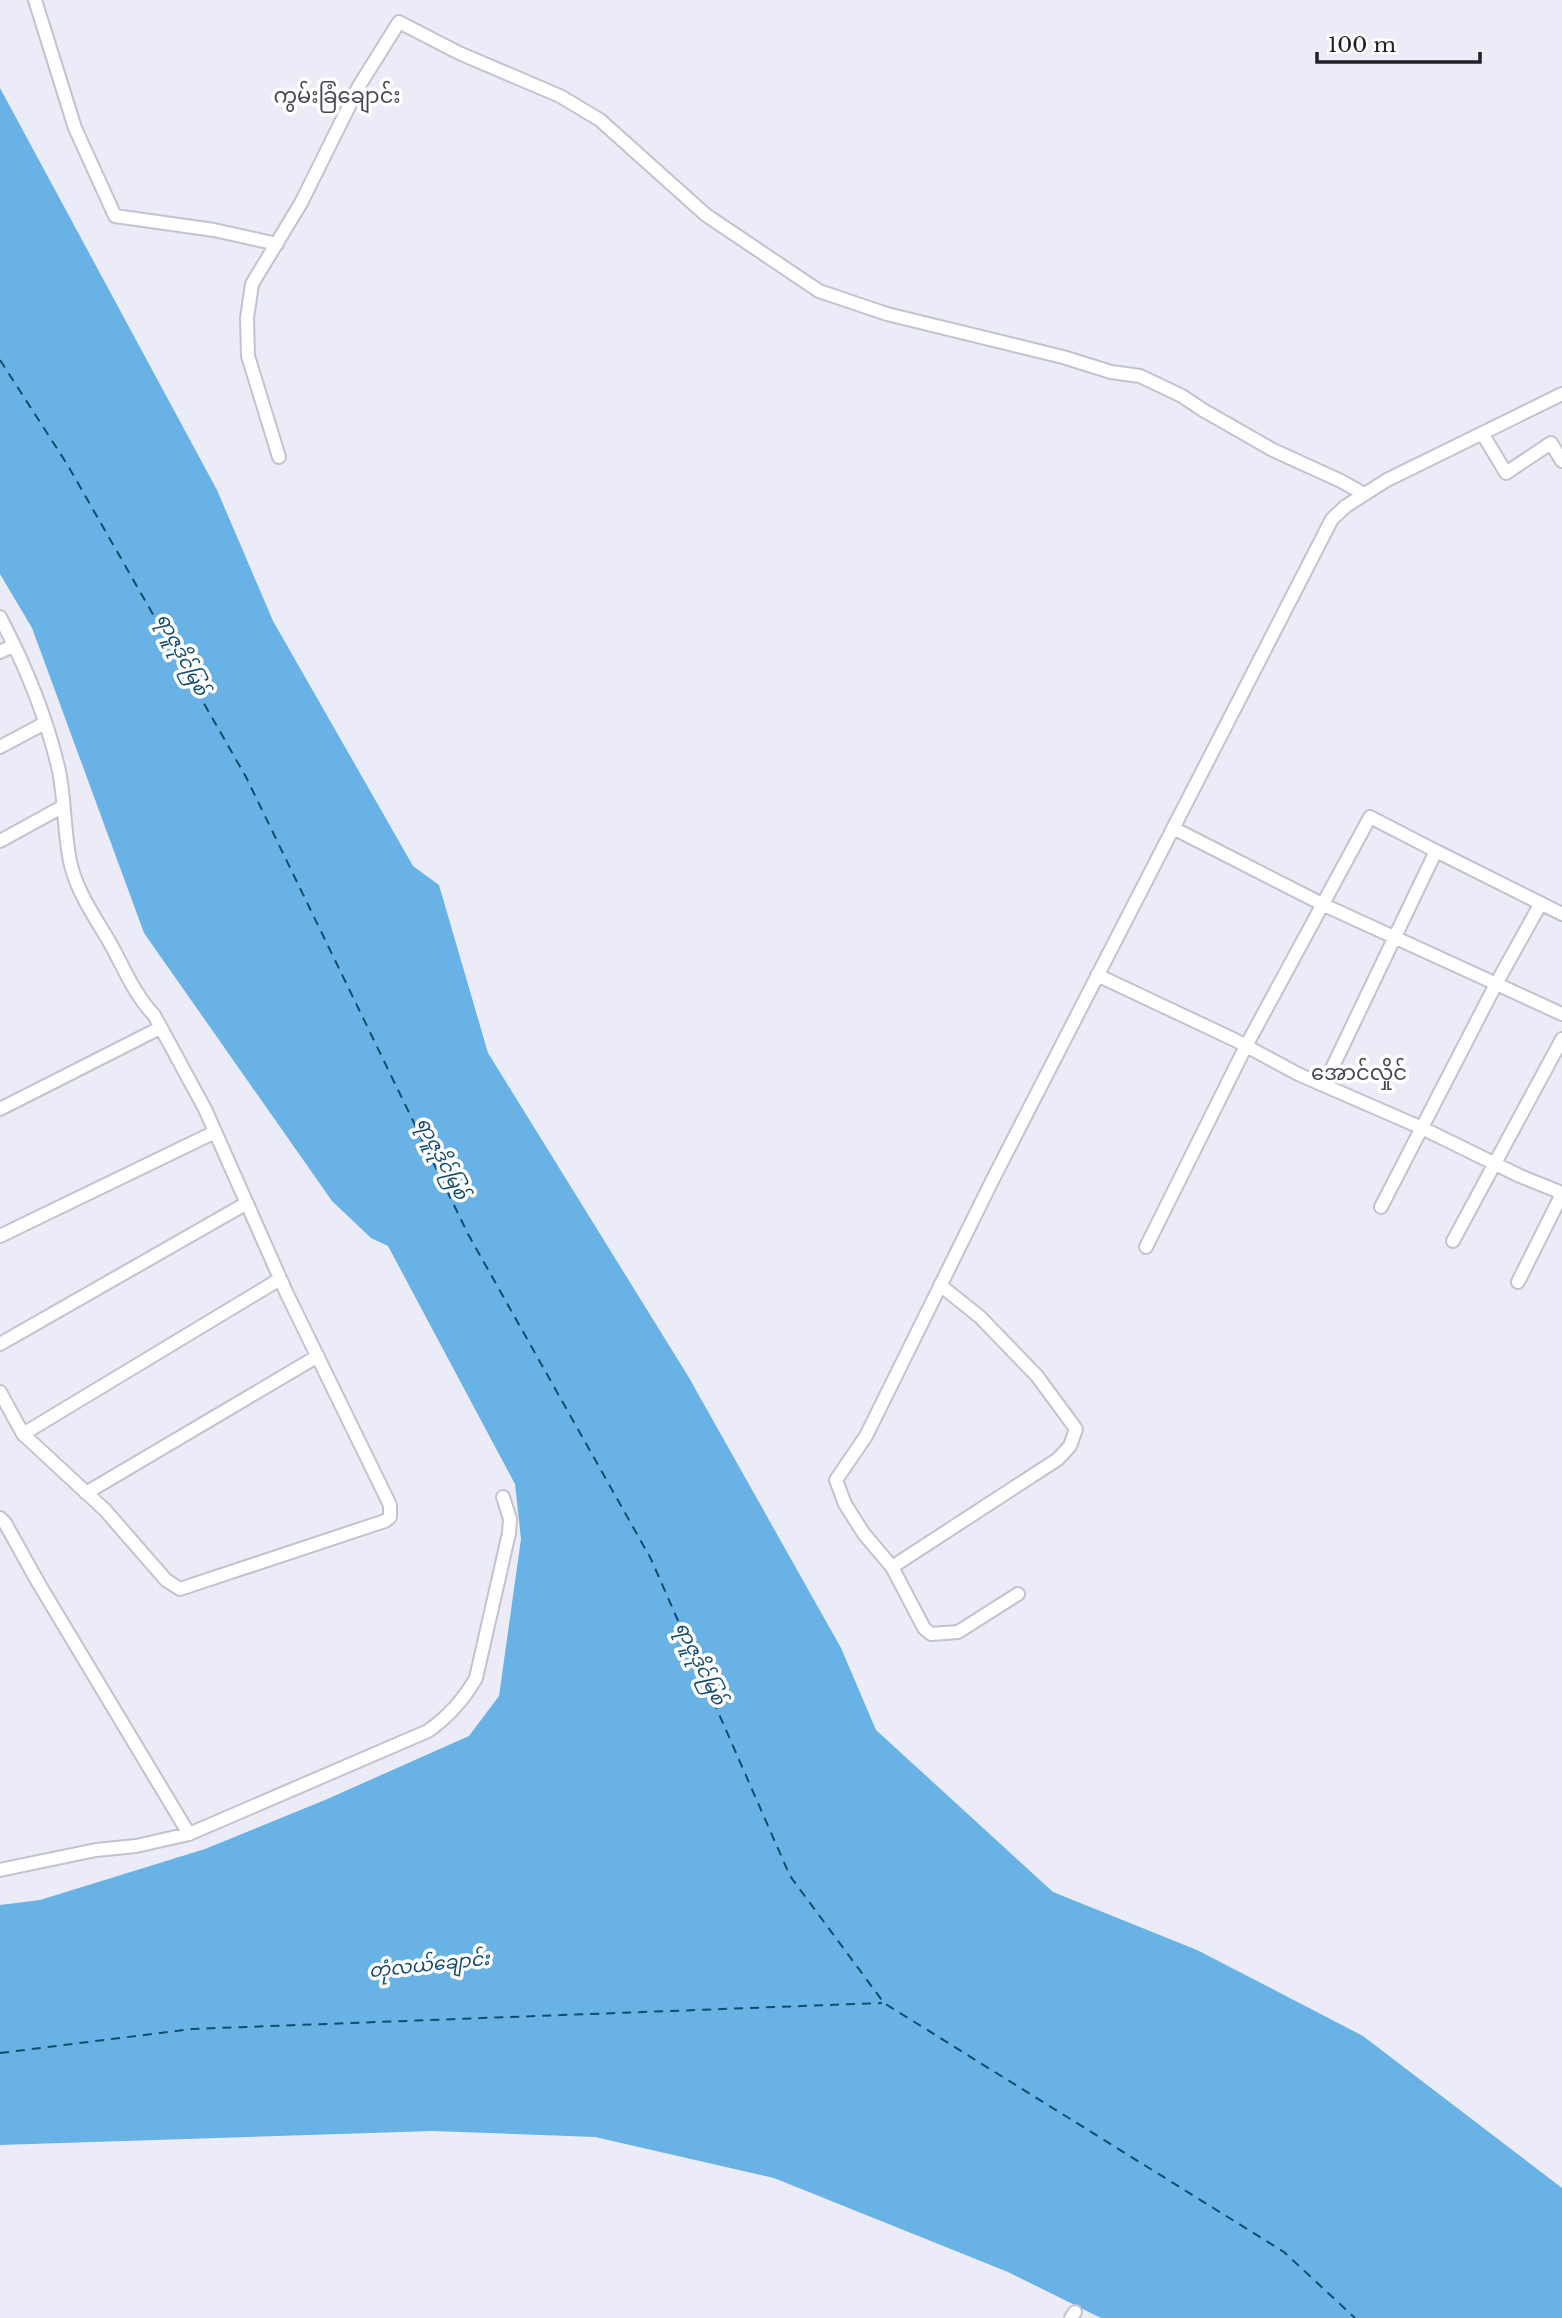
<svg xmlns="http://www.w3.org/2000/svg" width="1562" height="2318" font-family="'Libre Baskerville','Noto Sans Myanmar',serif">
<rect width="100%" height="100%" fill="#ebecf8"/>
<path fill="#68b2e5" d="M 0,88 L 217,490 L 273,621 L 413,866 L 439,885 L 488,1053 L 688,1376 L 841,1648 L 876,1730 L 1053,1892 L 1197,1950 L 1363,2036 L 1562,2188 L 1562,2318 L 1101,2318 L 1008,2272 L 774,2178 L 595,2137 L 432,2131 L 0,2145 L 0,1905 L 40,1900 L 205,1849 L 325,1800 L 469,1736 L 499,1696 L 521,1539 L 515,1484 L 388,1246 L 371,1238 L 332,1201 L 144,933 L 32,628 L 0,574 Z"/>
<g fill="none" stroke-linecap="round" stroke-linejoin="round">
<path stroke="#134c6e" stroke-width="2" stroke-dasharray="9 7" stroke-linecap="butt" d="M 0,360 L 67,464 L 246,777 L 468,1234 L 651,1559 L 790,1876 L 884,2003 L 1284,2252 L 1355,2318
M 0,2053 L 192,2029 L 882,2003"/>
<defs>
<path id="minor" d="M 35,0 L 75,128 L 115,216 L 214,230 L 277,244
M 1482,433 L 1506,473 L 1551,443 L 1562,461
M 279,457 L 248,356 L 247,318 L 252,284 L 301,203 L 359,86 L 399,22 L 459,53 L 560,96 L 600,120 L 706,215 L 819,291 L 887,314 L 1063,357 L 1111,372 L 1140,376 L 1182,396 L 1203,410 L 1273,450 L 1341,481 L 1364,494
M 0,617 C 25,665 47,718 59,771 C 65,801 64,832 70,861 C 76,891 95,917 110,943 C 124,968 134,994 154,1015 L 205,1109 L 287,1294 L 390,1505 L 390,1517 L 385,1521 L 180,1589 L 166,1580 L 105,1510 L 23,1434 L 0,1392
M 0,652 L 14,645
M 0,747 L 45,723
M 1173,828 L 1324,905 L 1562,1014
M 0,841 L 62,807
M 1097,975 L 1235,1040 L 1298,1074 L 1422,1128 L 1520,1176 L 1562,1193
M 1324,1085 L 1436,851 L 1562,914
M 0,1109 L 160,1028
M 1381,1207 L 1496,984 L 1541,903
M 0,1236 L 215,1132
M 1453,1241 L 1562,1039
M 1146,1247 L 1246,1046 L 1370,817 L 1436,851
M 1518,1282 L 1562,1194
M 0,1344 L 247,1203
M 23,1434 L 280,1279
M 86,1493 L 318,1356
M 0,1518 L 5,1523 L 39,1584 L 189,1834
M 892,1567 L 1058,1459 L 1070,1446 L 1076,1429 L 1037,1376 L 980,1317 L 940,1285
M 1018,1594 L 958,1632 L 931,1634 L 924,1628 L 892,1567 L 864,1534 L 845,1504 L 836,1480 L 866,1436 L 993,1179 L 1332,519 L 1346,506 L 1387,480 L 1562,394
M 0,1870 L 96,1850 L 136,1846 L 189,1834 L 428,1731 C 448,1717 464,1699 476,1678 L 509,1533 L 510,1519 L 503,1497
M 1071,2318 L 1075,2312"/>
</defs>
<use href="#minor" stroke="#c1c3ce" stroke-width="16"/>
<use href="#minor" stroke="#fff" stroke-width="12"/>
</g>
<g text-anchor="middle" stroke-width="7" stroke-linejoin="round" paint-order="stroke">
<g font-size="19" font-style="italic" fill="#134c6e" stroke="#fff">
<text transform="translate(183 654) rotate(63)" y="7">ရာဇူဒိုင်မြစ်</text>
<text transform="translate(443 1158) rotate(63)" y="7">ရာဇူဒိုင်မြစ်</text>
<text transform="translate(701 1663) rotate(64)" y="7">ရာဇူဒိုင်မြစ်</text>
<text transform="translate(429 1964) rotate(-6)" y="7">တုံလယ်ချောင်း</text>
</g>
<g font-size="21" fill="#474852" stroke="#fff">
<text x="337" y="103">ကွမ်းခြံချောင်း</text>
<text x="1359" y="1080">အောင်လှိုင်</text>
</g>
</g>
<path d="M1317 52v10h163v-10" fill="none" stroke="#202125" stroke-width="3.5"/>
<text x="1328" y="52" font-size="21" fill="#202125" stroke="#ffffff" stroke-width="5" paint-order="stroke">100 m</text>
</svg>
